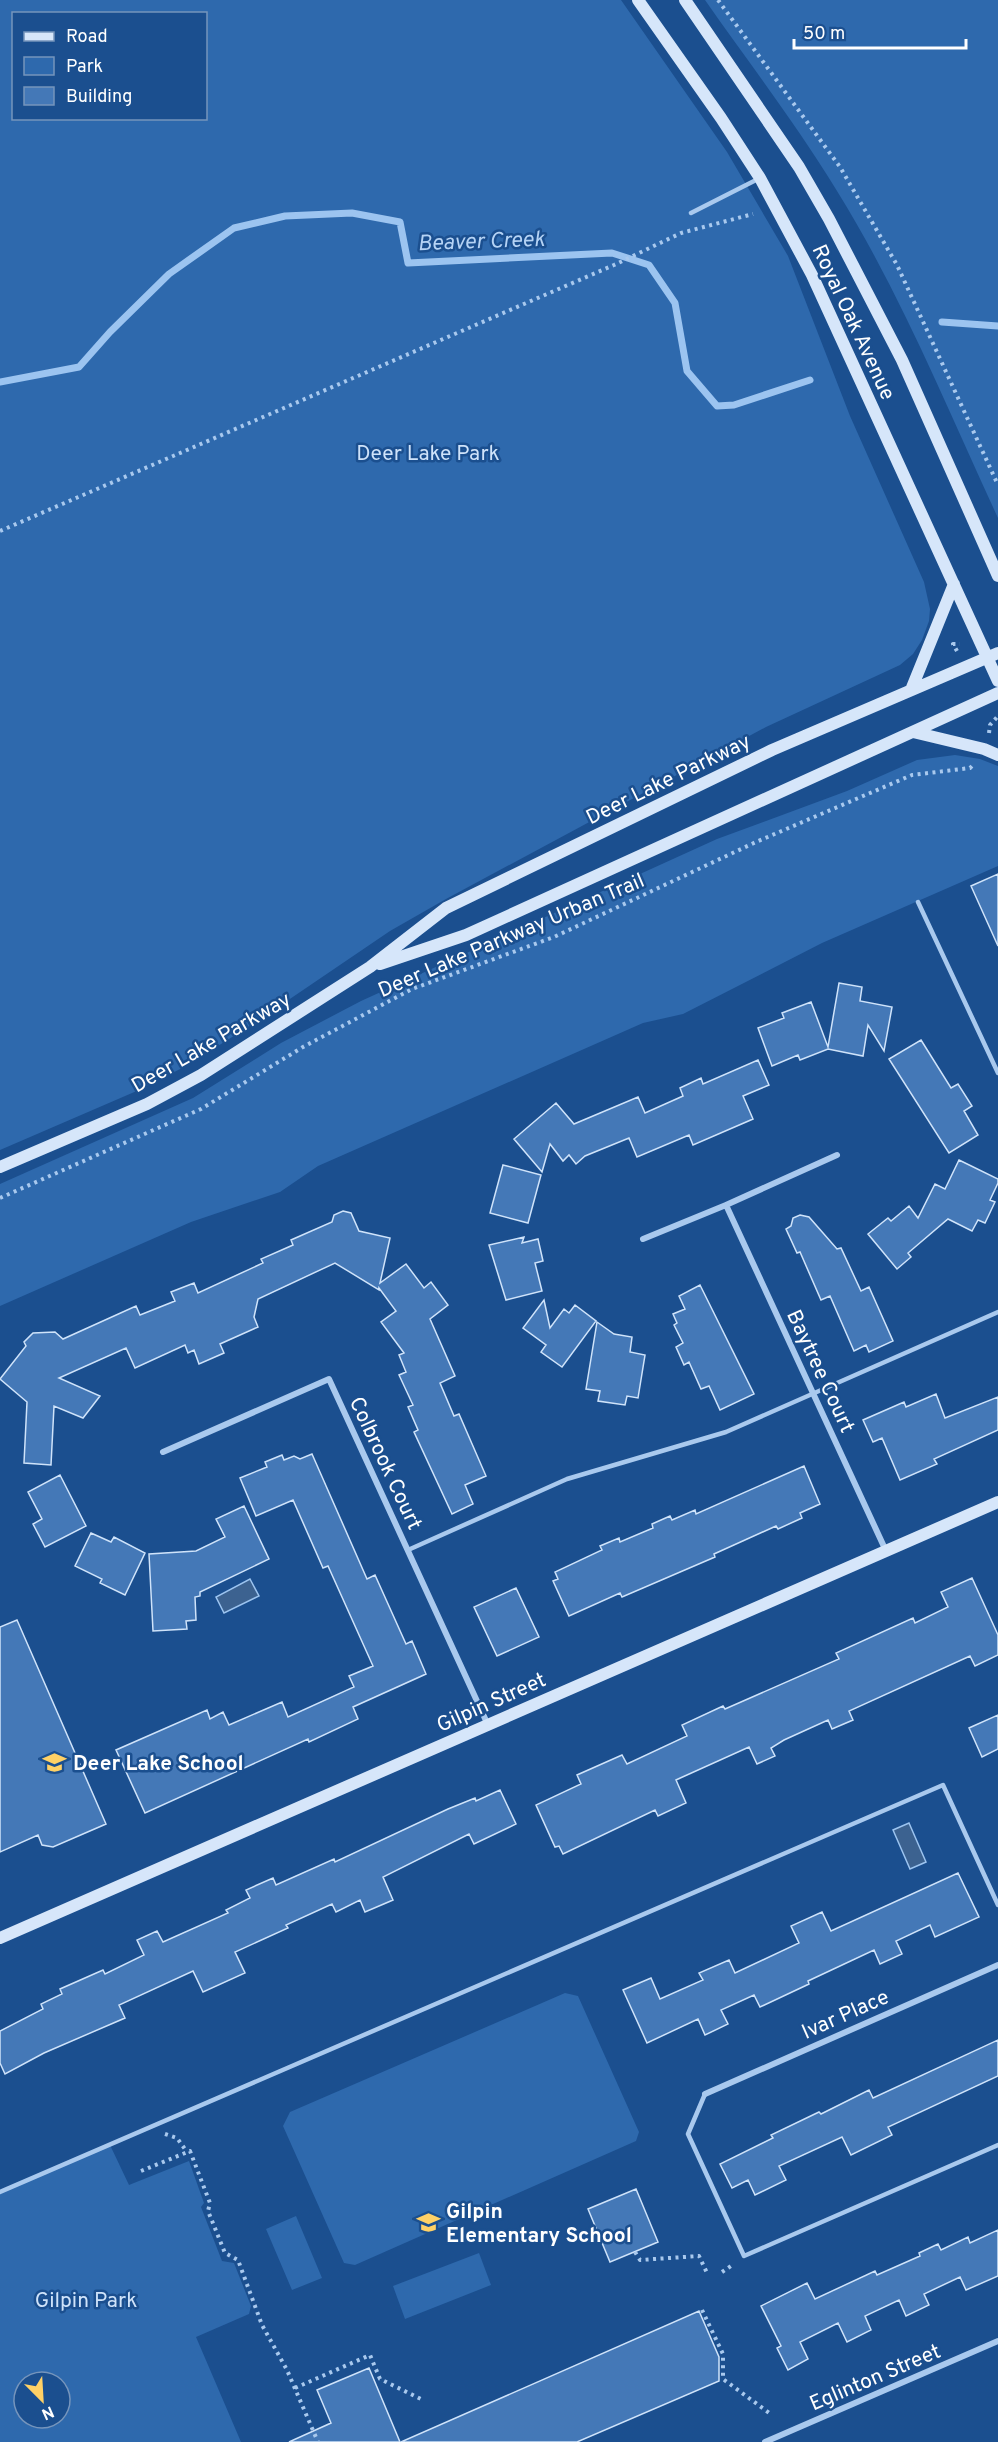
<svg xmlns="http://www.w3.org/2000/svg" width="998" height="2442" font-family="Overpass,sans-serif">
<rect width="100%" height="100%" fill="#1b4f8f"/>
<path fill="#2e69ad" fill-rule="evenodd" d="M 0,0 L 621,0 L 727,152 L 788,256 L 850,416 L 924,582 L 930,609 L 929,621 L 922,640 L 913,654 L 900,665 L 766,727 L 446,899 L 390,931 L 256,1022 L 186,1066 L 139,1090 L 0,1150 ZM 14,14 L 206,14 L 206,118 L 14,118 Z
M 705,0 L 998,0 L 998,518 C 947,408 901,294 837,191 C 797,125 749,63 705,0 Z
M 955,755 L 980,759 L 998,766 L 998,866 L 822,943 L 683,1014 L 643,1023 L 318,1166 L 280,1192 L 191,1222 L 0,1306 L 0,1184 L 193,1098 L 281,1043 L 361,1001 L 717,839 L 847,791 L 917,760 Z
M 565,1993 L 578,1996 L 639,2132 L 636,2141 L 355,2265 L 344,2263 L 283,2126 L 290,2112 Z
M 110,2145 L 129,2185 L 189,2161 L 204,2203 L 201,2207 L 222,2261 L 234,2263 L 251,2306 L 249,2314 L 196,2337 L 241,2442 L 0,2442 L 0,2193 ZM 24,2382 L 60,2382 L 60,2418 L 24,2418 Z
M 296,2216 L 322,2278 L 292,2290 L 266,2229 Z
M 479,2253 L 491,2285 L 405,2319 L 393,2286 Z"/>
<path fill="#3c6290" stroke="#9cc4f0" stroke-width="1.5" d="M 250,1579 L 259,1596 L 224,1613 L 216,1597 Z
M 909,1823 L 926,1862 L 910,1869 L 893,1830 Z"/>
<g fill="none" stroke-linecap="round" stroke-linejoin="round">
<path stroke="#9cc4f0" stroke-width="7" d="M 942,322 L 998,326
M 0,382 L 79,367 L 110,332 L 169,274 L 234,228 L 285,216 L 352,213 L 400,222 L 408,263 L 612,253 L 649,265 L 675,303 L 687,371 L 717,406 L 734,405 L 810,380"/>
</g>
<path fill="#4478b7" stroke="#cfe3fa" stroke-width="1.5" d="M 998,874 L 998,946 L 971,886 Z
M 839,983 L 862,987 L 860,1001 L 892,1007 L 884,1051 L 868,1025 L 863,1056 L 828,1049 L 800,1060 L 798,1055 L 772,1066 L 758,1028 L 784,1018 L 782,1013 L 811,1002 L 828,1047 Z
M 921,1040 L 951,1088 L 958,1084 L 972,1106 L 964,1111 L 978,1135 L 949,1153 L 889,1059 Z
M 758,1060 L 769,1085 L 743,1096 L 753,1119 L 693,1145 L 689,1135 L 637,1157 L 629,1138 L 585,1156 L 576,1164 L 569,1155 L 563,1161 L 550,1144 L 542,1172 L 514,1139 L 556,1103 L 574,1124 L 638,1097 L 645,1113 L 683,1096 L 680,1088 L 701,1078 L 703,1084 Z
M 959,1160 L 998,1179 L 998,1183 L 990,1200 L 995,1202 L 985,1223 L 978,1220 L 972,1231 L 948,1219 L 908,1253 L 911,1257 L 897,1269 L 868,1234 L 888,1218 L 891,1221 L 909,1206 L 918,1218 L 935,1184 L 945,1189 Z
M 503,1165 L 541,1175 L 528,1223 L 490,1213 Z
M 343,1211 L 351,1213 L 359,1231 L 390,1238 L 380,1283 L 406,1264 L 424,1288 L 431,1282 L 448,1305 L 430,1319 L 455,1376 L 440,1383 L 454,1416 L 459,1414 L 486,1476 L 465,1485 L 473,1504 L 452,1514 L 414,1432 L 418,1430 L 408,1407 L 413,1405 L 399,1375 L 406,1372 L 399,1355 L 404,1353 L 381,1322 L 396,1311 L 379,1288 L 379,1290 L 335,1263 L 258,1299 L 254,1317 L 258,1327 L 220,1344 L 224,1353 L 199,1364 L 194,1350 L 188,1353 L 185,1345 L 135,1368 L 126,1348 L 59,1378 L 100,1396 L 83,1418 L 54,1406 L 51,1465 L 24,1463 L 27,1402 L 0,1379 L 26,1346 L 24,1342 L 33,1333 L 55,1332 L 63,1339 L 136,1306 L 140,1315 L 175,1301 L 171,1292 L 194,1283 L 198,1293 L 263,1263 L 261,1259 L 293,1245 L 291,1240 L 332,1222 L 334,1215 Z
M 800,1215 L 809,1217 L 837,1249 L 841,1248 L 861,1291 L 869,1287 L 893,1341 L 869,1352 L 866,1345 L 854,1351 L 830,1296 L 821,1300 L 800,1252 L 797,1253 L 786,1229 L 791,1226 L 793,1218 Z
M 524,1237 L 522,1243 L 538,1239 L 543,1261 L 535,1263 L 542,1291 L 506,1300 L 489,1245 Z
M 700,1285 L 754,1394 L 720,1410 L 709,1386 L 701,1389 L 689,1362 L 684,1365 L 676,1347 L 683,1343 L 674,1325 L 677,1323 L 673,1314 L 685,1309 L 679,1296 Z
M 544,1300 L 550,1328 L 564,1309 L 569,1313 L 575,1305 L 596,1321 L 562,1367 L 541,1352 L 546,1345 L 523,1328 Z
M 597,1322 L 614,1334 L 632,1337 L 630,1352 L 645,1355 L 638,1398 L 627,1396 L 625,1405 L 598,1401 L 600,1391 L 586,1389 Z
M 936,1394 L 945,1418 L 998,1397 L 998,1430 L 934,1459 L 937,1464 L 900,1480 L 882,1438 L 873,1442 L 863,1420 L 904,1402 L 906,1407 Z
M 312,1454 L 367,1579 L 375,1575 L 406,1644 L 412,1641 L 426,1674 L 353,1707 L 358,1719 L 309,1742 L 308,1739 L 145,1813 L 116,1750 L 207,1710 L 210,1719 L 223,1712 L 229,1725 L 282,1702 L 288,1717 L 354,1687 L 349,1676 L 373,1666 L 328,1566 L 323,1568 L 293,1500 L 256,1516 L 240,1478 L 267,1467 L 265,1462 L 282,1455 L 284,1460 L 294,1456 L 300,1459 Z
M 804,1466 L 820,1504 L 800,1513 L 802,1518 L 778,1529 L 776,1526 L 714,1554 L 715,1557 L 622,1597 L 620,1593 L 569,1616 L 553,1581 L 558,1579 L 555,1572 L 602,1550 L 600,1546 L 619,1538 L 620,1542 L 653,1528 L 652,1524 L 670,1516 L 672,1520 L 695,1510 L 696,1514 Z
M 60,1475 L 86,1526 L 45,1547 L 33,1524 L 42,1519 L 28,1492 Z
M 244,1506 L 269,1559 L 200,1592 L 200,1596 L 195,1597 L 196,1620 L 186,1621 L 187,1629 L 153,1631 L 149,1554 L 196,1551 L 225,1537 L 216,1519 Z
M 91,1533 L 111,1542 L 114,1537 L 145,1553 L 125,1595 L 100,1583 L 102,1579 L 75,1566 Z
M 972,1578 L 998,1635 L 998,1655 L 975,1666 L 970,1656 L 849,1711 L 853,1720 L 832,1729 L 828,1720 L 784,1740 L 771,1748 L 775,1756 L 757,1764 L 749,1747 L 676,1780 L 686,1803 L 658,1816 L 655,1810 L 563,1854 L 559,1846 L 555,1847 L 536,1805 L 581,1784 L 577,1775 L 622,1755 L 627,1764 L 687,1736 L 682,1725 L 723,1706 L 725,1709 L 839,1659 L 836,1653 L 913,1618 L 915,1623 L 948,1607 L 941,1592 Z
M 516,1588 L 539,1637 L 497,1656 L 474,1607 Z
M 17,1620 L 106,1824 L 53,1847 L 42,1845 L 38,1835 L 0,1852 L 0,1627 Z
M 998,1715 L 998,1749 L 982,1757 L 969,1728 Z
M 500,1790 L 516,1824 L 474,1844 L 469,1834 L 383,1877 L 393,1900 L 365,1912 L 360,1900 L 336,1912 L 332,1904 L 286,1925 L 288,1928 L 235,1952 L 245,1973 L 203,1992 L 193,1971 L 119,2005 L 125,2018 L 44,2053 L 5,2074 L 0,2063 L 0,2031 L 43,2009 L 41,2004 L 62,1994 L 60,1989 L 103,1970 L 105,1974 L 144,1955 L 137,1940 L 157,1931 L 163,1942 L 228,1913 L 226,1910 L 250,1898 L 246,1890 L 273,1878 L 276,1885 L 334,1859 L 335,1862 L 448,1809 L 475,1798 L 476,1801 Z
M 958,1873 L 979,1917 L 935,1937 L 930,1925 L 896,1941 L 902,1954 L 880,1964 L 874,1950 L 808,1981 L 809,1984 L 760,2007 L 754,1995 L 721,2010 L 728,2024 L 705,2035 L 698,2019 L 647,2043 L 623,1990 L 651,1978 L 660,1999 L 703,1980 L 699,1973 L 729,1960 L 735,1973 L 799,1943 L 791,1926 L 822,1912 L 831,1931 Z
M 998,2040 L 998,2076 L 888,2127 L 892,2135 L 851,2155 L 842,2137 L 779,2166 L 786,2180 L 755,2195 L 748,2180 L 732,2188 L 720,2164 L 773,2138 L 771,2135 L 819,2112 L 821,2114 L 869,2090 L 873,2098 Z
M 636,2189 L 658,2242 L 610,2262 L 588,2209 Z
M 998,2230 L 998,2276 L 966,2290 L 960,2277 L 924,2294 L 929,2305 L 906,2316 L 899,2300 L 865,2316 L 871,2330 L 847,2342 L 838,2323 L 800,2342 L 808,2359 L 788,2370 L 777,2348 L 781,2346 L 761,2306 L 807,2283 L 815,2299 L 875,2271 L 877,2275 L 920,2256 L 919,2253 L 938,2244 L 941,2250 L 968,2237 L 970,2243 Z
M 699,2311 L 719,2357 L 719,2381 L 577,2442 L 401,2442 Z
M 369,2368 L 400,2442 L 289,2442 L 331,2423 L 317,2390 Z"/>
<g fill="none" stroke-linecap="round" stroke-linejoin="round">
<path stroke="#a9c9ee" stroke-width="4" stroke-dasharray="3 4.5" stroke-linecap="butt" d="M 718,0 L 840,167 L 897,265 L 998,485
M 0,531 L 614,265 L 681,233 L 753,214
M 957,651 L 953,644 L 960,644
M 989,733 L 990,725 L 998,716
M 0,1198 L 201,1109 L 303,1047 L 412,989 L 554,937 L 756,842 L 912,775 L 970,768 L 974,764
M 165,2134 L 177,2138 L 187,2152
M 141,2171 L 190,2151 L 210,2203 L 208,2211 L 225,2253 L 238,2260 L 262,2325 L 287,2370 L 318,2442
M 635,2252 L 640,2260 L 699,2256 L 708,2275
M 722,2272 L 734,2264
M 702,2310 L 723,2354 L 723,2379 L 772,2415
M 295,2388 L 370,2355 L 380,2379 L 423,2400"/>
<path stroke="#a9c9ee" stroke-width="4.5" d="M 691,213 L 758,179
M 918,902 L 998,1073
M 408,1550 L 567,1479 L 726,1432 L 998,1312
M 705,2094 L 688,2134 L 744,2256 L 998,2145
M 0,2192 L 943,1785 L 998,1905"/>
<path stroke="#a9c9ee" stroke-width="6" d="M 837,1155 L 726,1205 L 886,1551
M 643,1239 L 726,1205
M 163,1452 L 329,1379 L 488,1725
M 705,2094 L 998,1965
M 765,2442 L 998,2341"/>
<path stroke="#d6e6fa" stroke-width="12" d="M 638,0 L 721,118 L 760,178 L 812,275 L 998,681
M 685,0 L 799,167 L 829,219 L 902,360 L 998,576
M 911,690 L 954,584
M 913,732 L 984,749 L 998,755
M 380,964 L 466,935 L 998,693
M 0,1167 L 147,1104 L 201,1075 L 370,967 L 446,908 L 772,750 L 998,653
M 0,1938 L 998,1502"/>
</g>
<defs>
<symbol id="school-bare" viewBox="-9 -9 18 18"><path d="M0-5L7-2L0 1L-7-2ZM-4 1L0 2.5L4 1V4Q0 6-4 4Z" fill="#ffd166" stroke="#1b4f8f" stroke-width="2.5" paint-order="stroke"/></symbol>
</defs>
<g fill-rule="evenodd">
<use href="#school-bare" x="38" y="1746" width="33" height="33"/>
<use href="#school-bare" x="412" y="2206" width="33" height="33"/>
</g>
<g text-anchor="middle" stroke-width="5" stroke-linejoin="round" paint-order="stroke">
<g font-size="21" fill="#fff" stroke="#1b4f8f">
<text transform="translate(854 322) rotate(65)" y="7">Royal Oak Avenue</text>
<text transform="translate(668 779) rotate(-26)" y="7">Deer Lake Parkway</text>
<text transform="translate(511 935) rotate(-23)" y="7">Deer Lake Parkway Urban Trail</text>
<text transform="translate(211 1042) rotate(-30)" y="7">Deer Lake Parkway</text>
<text transform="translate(821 1371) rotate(65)" y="7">Baytree Court</text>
<text transform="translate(386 1463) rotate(65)" y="7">Colbrook Court</text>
<text transform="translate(491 1702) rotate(-24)" y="7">Gilpin Street</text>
<text transform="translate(845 2014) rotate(-24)" y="7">Ivar Place</text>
<text transform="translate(875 2377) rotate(-23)" y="7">Eglinton Street</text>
</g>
<g font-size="21" fill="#cfe3fa" stroke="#1b4f8f">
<text x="428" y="460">Deer Lake Park</text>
<text x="86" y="2307">Gilpin Park</text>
</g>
<g font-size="21" font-weight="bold" fill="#fff" stroke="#1b4f8f" text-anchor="start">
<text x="73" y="1770">Deer Lake School</text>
<text x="446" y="2218">Gilpin<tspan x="446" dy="24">Elementary School</tspan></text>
</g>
<g font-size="22" font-style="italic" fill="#b5d3f5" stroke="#1b4f8f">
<text transform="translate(481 240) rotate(-2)" y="8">Beaver Creek</text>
</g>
</g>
<rect x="12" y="12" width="195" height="108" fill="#1b4f8f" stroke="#7695bc" stroke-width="1.5"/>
<rect x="24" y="32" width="30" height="9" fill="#d6e6fa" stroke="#7695bc" stroke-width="1.5"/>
<text x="66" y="42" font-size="18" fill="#ffffff">Road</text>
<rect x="24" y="57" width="30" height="18" fill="#2e69ad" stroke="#7695bc" stroke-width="1.5"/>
<text x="66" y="72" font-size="18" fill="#ffffff">Park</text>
<rect x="24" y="87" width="30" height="18" fill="#4478b7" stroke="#7695bc" stroke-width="1.5"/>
<text x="66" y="102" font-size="18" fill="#ffffff">Building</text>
<g transform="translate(42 2400) rotate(156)"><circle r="28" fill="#1b4f8f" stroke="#7695bc" stroke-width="1.5"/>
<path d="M0-4.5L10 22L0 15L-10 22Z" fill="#ffd166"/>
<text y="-9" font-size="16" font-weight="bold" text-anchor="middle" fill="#ffffff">N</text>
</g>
<path d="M794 39v9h172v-9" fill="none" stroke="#ffffff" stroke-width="3"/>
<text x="803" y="39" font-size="18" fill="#ffffff" stroke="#1b4f8f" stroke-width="4.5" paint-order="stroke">50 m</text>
</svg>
